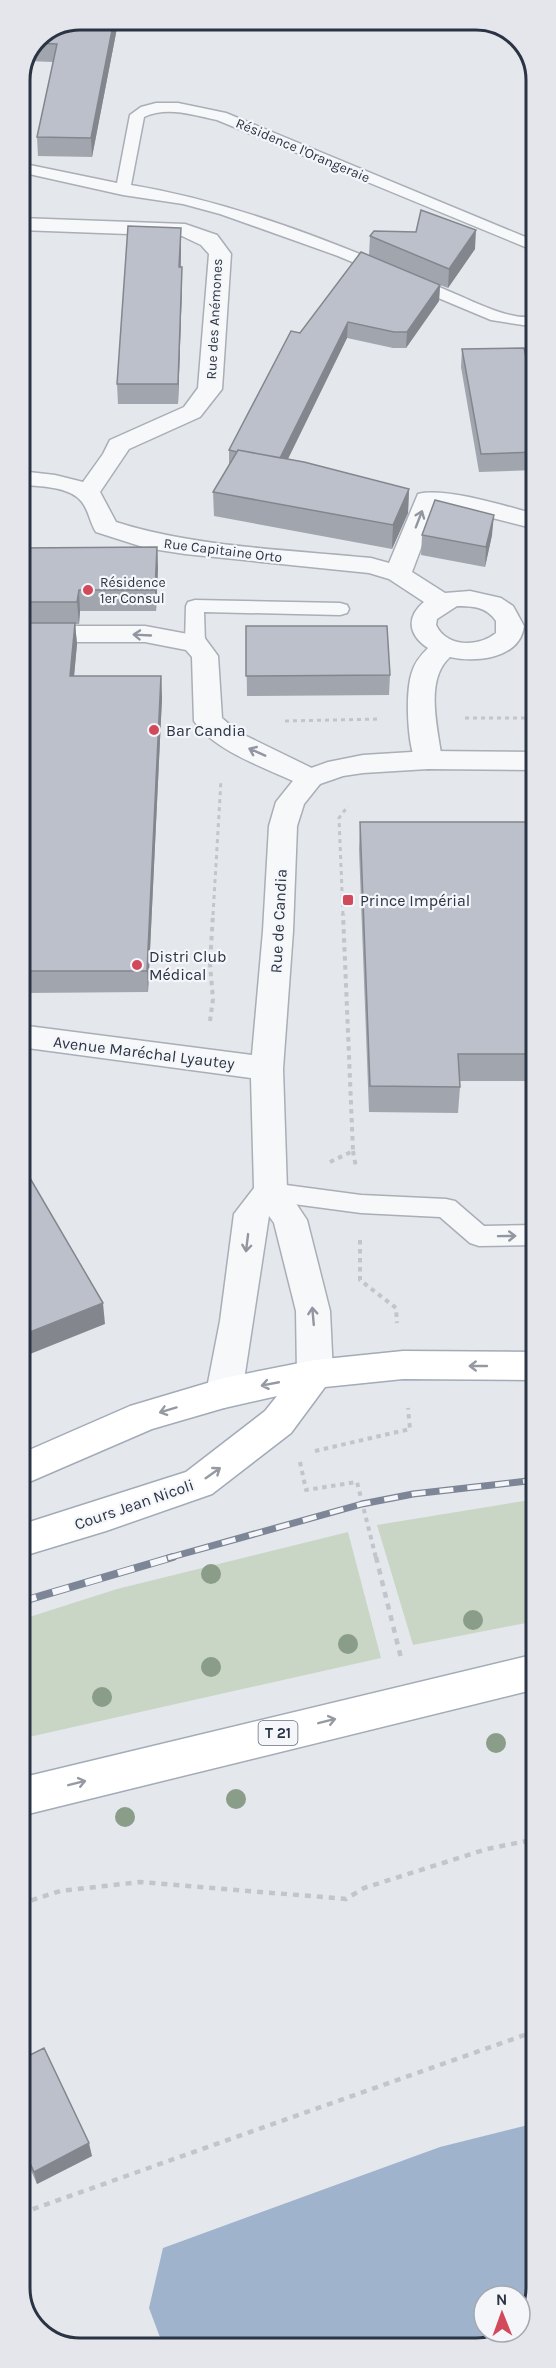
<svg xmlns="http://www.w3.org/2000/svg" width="556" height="2368" font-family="Karla,sans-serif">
<rect width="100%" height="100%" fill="#e4e7ec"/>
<path fill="#c9d6c5" d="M 536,1499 L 536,1621 L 413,1645 L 377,1525 Z
M 348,1532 L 381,1658 L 20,1739 L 20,1620 L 117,1589 Z"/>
<path fill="#9fb4cc" d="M 536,2123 L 536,2289 L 522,2328 L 520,2329 L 520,2296 L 484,2296 L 484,2332 L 514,2332 L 488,2347 L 164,2348 L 149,2308 L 163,2248 L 440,2147 Z"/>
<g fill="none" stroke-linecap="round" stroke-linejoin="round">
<defs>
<path id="service" d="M 156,103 L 178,103 L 226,113 L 535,241 L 535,251 L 217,120 C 193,115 167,106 144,117 L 131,185 C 244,204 348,248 453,293 C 475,302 512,322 536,316 L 536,327 L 491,320 L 338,256 L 220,214 L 183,204 L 123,195 L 20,172 L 20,163 L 117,183 L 130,115 L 141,107 Z
M 195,600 L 340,603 L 347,605 L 349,609 L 347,613 L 340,615 L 204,612 L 205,643 L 202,647 L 188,647 L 185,643 L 186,606 L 188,602 Z
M 271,1183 L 361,1195 L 446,1199 L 455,1201 L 484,1226 L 536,1225 L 536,1245 L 479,1246 L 470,1243 L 440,1217 L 361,1213 L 271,1201 L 262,1199 L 259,1192 L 262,1185 Z"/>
<path id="minor" d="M 20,218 L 185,224 L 217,235 L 231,254 L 222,389 L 200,417 L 129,449 L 100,492 L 116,522 C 194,547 289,550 371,558 L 389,563 L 418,494 C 446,487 507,507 536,514 L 536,529 L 477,514 L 436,508 L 412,572 L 445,593 L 470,591 L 501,598 L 513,606 L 524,626 C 520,659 475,663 450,657 C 424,680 438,729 442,760 L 438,766 L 428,769 L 418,766 C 407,749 405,692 412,672 C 415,662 421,655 428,648 C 408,635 406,617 424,602 L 389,579 L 369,573 L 185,554 L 146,548 L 96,532 C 90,523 89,511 82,502 C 70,486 38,486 20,485 L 20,471 L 55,475 L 83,482 L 103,454 L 110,440 L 184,407 L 198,388 L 209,254 L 201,245 L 182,236 L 20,230 ZM 457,606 C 473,606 487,607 496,621 L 496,633 C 479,647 447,648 436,625 L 437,619 Z
M 31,626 L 145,626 L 204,637 L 218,656 L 222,718 L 238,732 L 320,772 L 324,778 L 320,784 L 310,787 L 300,784 C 268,769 214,751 194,721 L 192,657 L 186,650 L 145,642 L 31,642 L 22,640 L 20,631 Z"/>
<path id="tertiary" d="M 428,751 L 536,752 L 536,770 L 428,769 L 363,773 L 343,776 L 320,784 L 304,804 L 297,826 L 293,931 L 283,1069 L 287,1190 L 307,1220 L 330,1311 L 333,1374 L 327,1384 L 315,1388 L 303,1384 L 297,1374 L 296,1311 L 274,1223 L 269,1216 L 242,1393 L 237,1403 L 224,1408 L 211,1403 L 206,1393 L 220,1321 L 234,1214 L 254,1188 L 251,1078 L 20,1047 L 20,1025 L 252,1055 L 263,931 L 269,826 L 276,802 L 300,772 L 328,762 L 363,755 Z"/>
<path id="primary" d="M 403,1351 L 536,1352 L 536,1380 L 403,1379 L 325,1387 L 291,1433 L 212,1494 L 106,1531 L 20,1557 L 20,1525 L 186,1472 L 265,1411 L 277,1396 L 224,1408 L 152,1429 L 20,1486 L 20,1454 L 130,1406 L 224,1378 L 315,1360 Z
M 536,1654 L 536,1689 L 20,1816 L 20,1778 Z"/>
</defs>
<use href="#service" stroke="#a9aeb7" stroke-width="3"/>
<use href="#minor" stroke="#a9aeb7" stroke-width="3"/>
<use href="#tertiary" stroke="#a9aeb7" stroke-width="3"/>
<use href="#primary" stroke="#a3abb8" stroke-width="3"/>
<path stroke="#c2c5cb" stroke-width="3" stroke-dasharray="4 4" stroke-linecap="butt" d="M 465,718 L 536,718
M 285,721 L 379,719
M 213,915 L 221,780
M 343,915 L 339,818 L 348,806"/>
<path stroke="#c2c5cb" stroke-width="4" stroke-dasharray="4.5 4.5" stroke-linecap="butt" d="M 210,1021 L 213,999 L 210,964 L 213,914
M 353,1151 L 356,1167
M 330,1162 L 353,1151 L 343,914
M 360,1240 L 360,1280 L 396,1308 L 397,1323
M 315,1451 L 410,1429 L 408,1408
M 300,1462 L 306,1490 L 357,1482 L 376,1558"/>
<path stroke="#c2c5cb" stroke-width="4.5" stroke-dasharray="6 6" stroke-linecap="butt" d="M 376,1557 L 401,1658
M 20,1904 L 60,1891 L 140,1882 L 346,1899 L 364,1888 L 487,1849 L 536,1839
M 21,2209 L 30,2210 L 536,2031"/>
<use href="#service" fill="#f7f8fa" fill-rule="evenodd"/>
<use href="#minor" fill="#f7f8fa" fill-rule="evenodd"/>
<use href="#tertiary" fill="#f7f8fa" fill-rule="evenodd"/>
<use href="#primary" fill="#fff" fill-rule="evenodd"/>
<defs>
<path id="rail-far1" d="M 168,1558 L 362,1504 L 413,1494 L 536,1480"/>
<path id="rail" d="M 20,1602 L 173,1557"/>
</defs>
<use href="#rail-far1" stroke="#7d8696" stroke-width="7"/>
<use href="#rail" stroke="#7d8696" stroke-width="8"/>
<use href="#rail-far1" stroke="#f4f6f9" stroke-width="4.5" stroke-dasharray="14" stroke-linecap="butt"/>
<use href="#rail" stroke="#f4f6f9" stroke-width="6" stroke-dasharray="17" stroke-linecap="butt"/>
</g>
<g fill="#899d89">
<circle cx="211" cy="1574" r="10"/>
<circle cx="473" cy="1620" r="10"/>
<circle cx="348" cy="1644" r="10"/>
<circle cx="211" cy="1667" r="10"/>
<circle cx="102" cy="1697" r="10"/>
<circle cx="496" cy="1743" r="10"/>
<circle cx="236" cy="1799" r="10"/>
<circle cx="125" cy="1817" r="10"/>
</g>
<path fill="#a1a5ae" d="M 80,20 L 141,20 L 136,29 L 117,28 L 92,157 L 38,156 L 37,137 L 53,62 L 27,61 L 37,37 Z
M 370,236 L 475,249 L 448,288 L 440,285 L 439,301 L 406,348 L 393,348 L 347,338 L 288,459 L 409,489 L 408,513 L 392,549 L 214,516 L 213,492 L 229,465 L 229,450 L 369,255 Z
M 181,247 L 181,267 L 182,286 L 178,404 L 118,404 L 117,384 Z
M 462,349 L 536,404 L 536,470 L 479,472 L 461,367 Z
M 422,535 L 492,535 L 485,567 L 421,555 Z
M 157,547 L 158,568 L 156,611 L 80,611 L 79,624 L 75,624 L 77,644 L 74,676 L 161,676 L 162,698 L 148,992 L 23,993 L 20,1002 L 20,548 Z
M 246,626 L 390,675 L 389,695 L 247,696 Z
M 360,822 L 536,822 L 536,1081 L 460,1081 L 460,1087 L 458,1113 L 369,1112 L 359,849 Z
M 20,2060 L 92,2156 L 37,2184 L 21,2148 Z"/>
<path fill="#83868d" d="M 114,20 L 117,20 L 117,28 L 92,157 L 91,138 Z
M 136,20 L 141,20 L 136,29 Z
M 181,228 L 181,247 L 180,287 L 179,267 Z
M 476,230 L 475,249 L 448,288 L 449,269 Z
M 182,267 L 182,286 L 178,404 L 178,384 Z
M 440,285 L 439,301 L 406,348 L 407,332 Z
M 348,322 L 347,338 L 280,475 L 280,458 Z
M 409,489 L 408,513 L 392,549 L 393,525 Z
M 494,515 L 492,535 L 485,567 L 486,547 Z
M 157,547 L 158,568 L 156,611 L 155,590 Z
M 79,590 L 80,611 L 79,624 L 77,602 Z
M 75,623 L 77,644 L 72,698 L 70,676 Z
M 161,676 L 162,698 L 148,992 L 147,971 Z
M 21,971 L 23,993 L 20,1002 L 20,973 Z
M 103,1303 L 105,1324 L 20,1358 L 20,1336 Z
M 89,2143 L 92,2156 L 37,2184 L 34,2172 Z"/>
<path fill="#bbc0ca" stroke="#83868d" stroke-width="1.5" d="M 80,20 L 114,20 L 91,138 L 37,137 L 57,44 L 35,43 L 37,37 Z
M 421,210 L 476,230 L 449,269 L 370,236 L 374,231 L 416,232 Z
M 128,226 L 181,228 L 179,267 L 182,267 L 178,384 L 117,384 Z
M 361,252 L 440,285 L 407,332 L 394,332 L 348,322 L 280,458 L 238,450 L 237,452 L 229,450 L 291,331 L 300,333 Z
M 524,348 L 536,404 L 536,452 L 481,454 L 462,349 Z
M 238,450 L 304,462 L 409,489 L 393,525 L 213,492 Z
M 435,500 L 494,515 L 486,547 L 422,535 Z
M 157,547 L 155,590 L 79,590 L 77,602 L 20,602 L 20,548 Z
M 20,623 L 75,623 L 70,676 L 161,676 L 147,971 L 21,971 L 20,973 Z
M 246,626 L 387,626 L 390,675 L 246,676 Z
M 360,822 L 536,822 L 536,1054 L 458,1054 L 460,1087 L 370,1086 Z
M 20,1161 L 103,1303 L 20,1336 Z
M 44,2048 L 89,2143 L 34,2172 L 21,2143 L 20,2060 Z"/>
<defs><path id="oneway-shaft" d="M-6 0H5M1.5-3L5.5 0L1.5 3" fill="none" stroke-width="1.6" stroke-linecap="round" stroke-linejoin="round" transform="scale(1.5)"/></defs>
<g stroke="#9196a0">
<use href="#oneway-shaft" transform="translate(419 519) rotate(-69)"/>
<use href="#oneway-shaft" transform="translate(142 635) rotate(-177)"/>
<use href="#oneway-shaft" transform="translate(257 752) rotate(-156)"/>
<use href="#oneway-shaft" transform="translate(507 1236) rotate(-1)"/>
<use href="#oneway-shaft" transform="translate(247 1243) rotate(97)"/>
<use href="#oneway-shaft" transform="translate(313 1316) rotate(-95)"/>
</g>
<g stroke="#959aa2">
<use href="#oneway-shaft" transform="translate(478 1366) rotate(-180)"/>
<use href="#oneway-shaft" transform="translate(270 1384) rotate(169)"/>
<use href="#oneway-shaft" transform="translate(168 1410) rotate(163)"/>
<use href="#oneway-shaft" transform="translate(213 1473) rotate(-35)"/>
<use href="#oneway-shaft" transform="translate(327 1721) rotate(-14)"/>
<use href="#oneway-shaft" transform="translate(77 1783) rotate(-14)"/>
</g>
<g fill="#d1495b" stroke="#f4f6f9" stroke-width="2">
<circle cx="88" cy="590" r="6"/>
<circle cx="154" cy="730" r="6"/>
<rect x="342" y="894" width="12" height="12" rx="3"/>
<circle cx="137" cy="965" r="6"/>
</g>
<g text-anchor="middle" stroke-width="4.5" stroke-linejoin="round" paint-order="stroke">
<g font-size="14" fill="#2b3445" stroke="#f4f6f9">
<text transform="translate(303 150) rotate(23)" y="5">Résidence l'Orangeraie</text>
<text transform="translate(214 319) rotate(-87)" y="5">Rue des Anémones</text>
<text transform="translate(223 550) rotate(7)" y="5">Rue Capitaine Orto</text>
</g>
<g font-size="14" fill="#2b3445" stroke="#f4f6f9" text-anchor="start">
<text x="100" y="587">Résidence<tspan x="100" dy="16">1er Consul</tspan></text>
</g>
<rect fill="#f4f6f9" stroke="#676e7b" stroke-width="1.5" x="258.5" y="1721" width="39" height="24" rx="4.5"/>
<g font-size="15" font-weight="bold" fill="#2b3445">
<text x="278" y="1738">T 21</text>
</g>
<g font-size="16" fill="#2b3445" stroke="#f4f6f9" text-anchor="start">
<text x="166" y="736">Bar Candia</text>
<text x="360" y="906">Prince Impérial</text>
<text x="149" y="962">Distri Club<tspan x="149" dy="18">Médical</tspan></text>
</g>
<g font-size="16" fill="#2b3445" stroke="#f4f6f9">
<text transform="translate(278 921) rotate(-87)" y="6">Rue de Candia</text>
<text transform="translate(144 1052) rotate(7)" y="6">Avenue Maréchal Lyautey</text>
<text transform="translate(134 1504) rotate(-19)" y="6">Cours Jean Nicoli</text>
</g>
</g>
<path d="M0 0H556V2368H0ZM80 30H476A50 50 0 0 1 526 80V2288A50 50 0 0 1 476 2338H80A50 50 0 0 1 30 2288V80A50 50 0 0 1 80 30Z" fill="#e4e6eb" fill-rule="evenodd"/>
<path fill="none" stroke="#2b3445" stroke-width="3" d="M80 30H476A50 50 0 0 1 526 80V2288A50 50 0 0 1 476 2338H80A50 50 0 0 1 30 2288V80A50 50 0 0 1 80 30Z"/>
<g transform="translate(502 2314) rotate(359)"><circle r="28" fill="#f4f6f9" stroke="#a4a8b1" stroke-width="1.5"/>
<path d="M0-4.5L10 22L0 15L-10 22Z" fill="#d1495b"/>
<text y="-9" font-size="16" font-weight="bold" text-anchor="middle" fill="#2b3445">N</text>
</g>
</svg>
